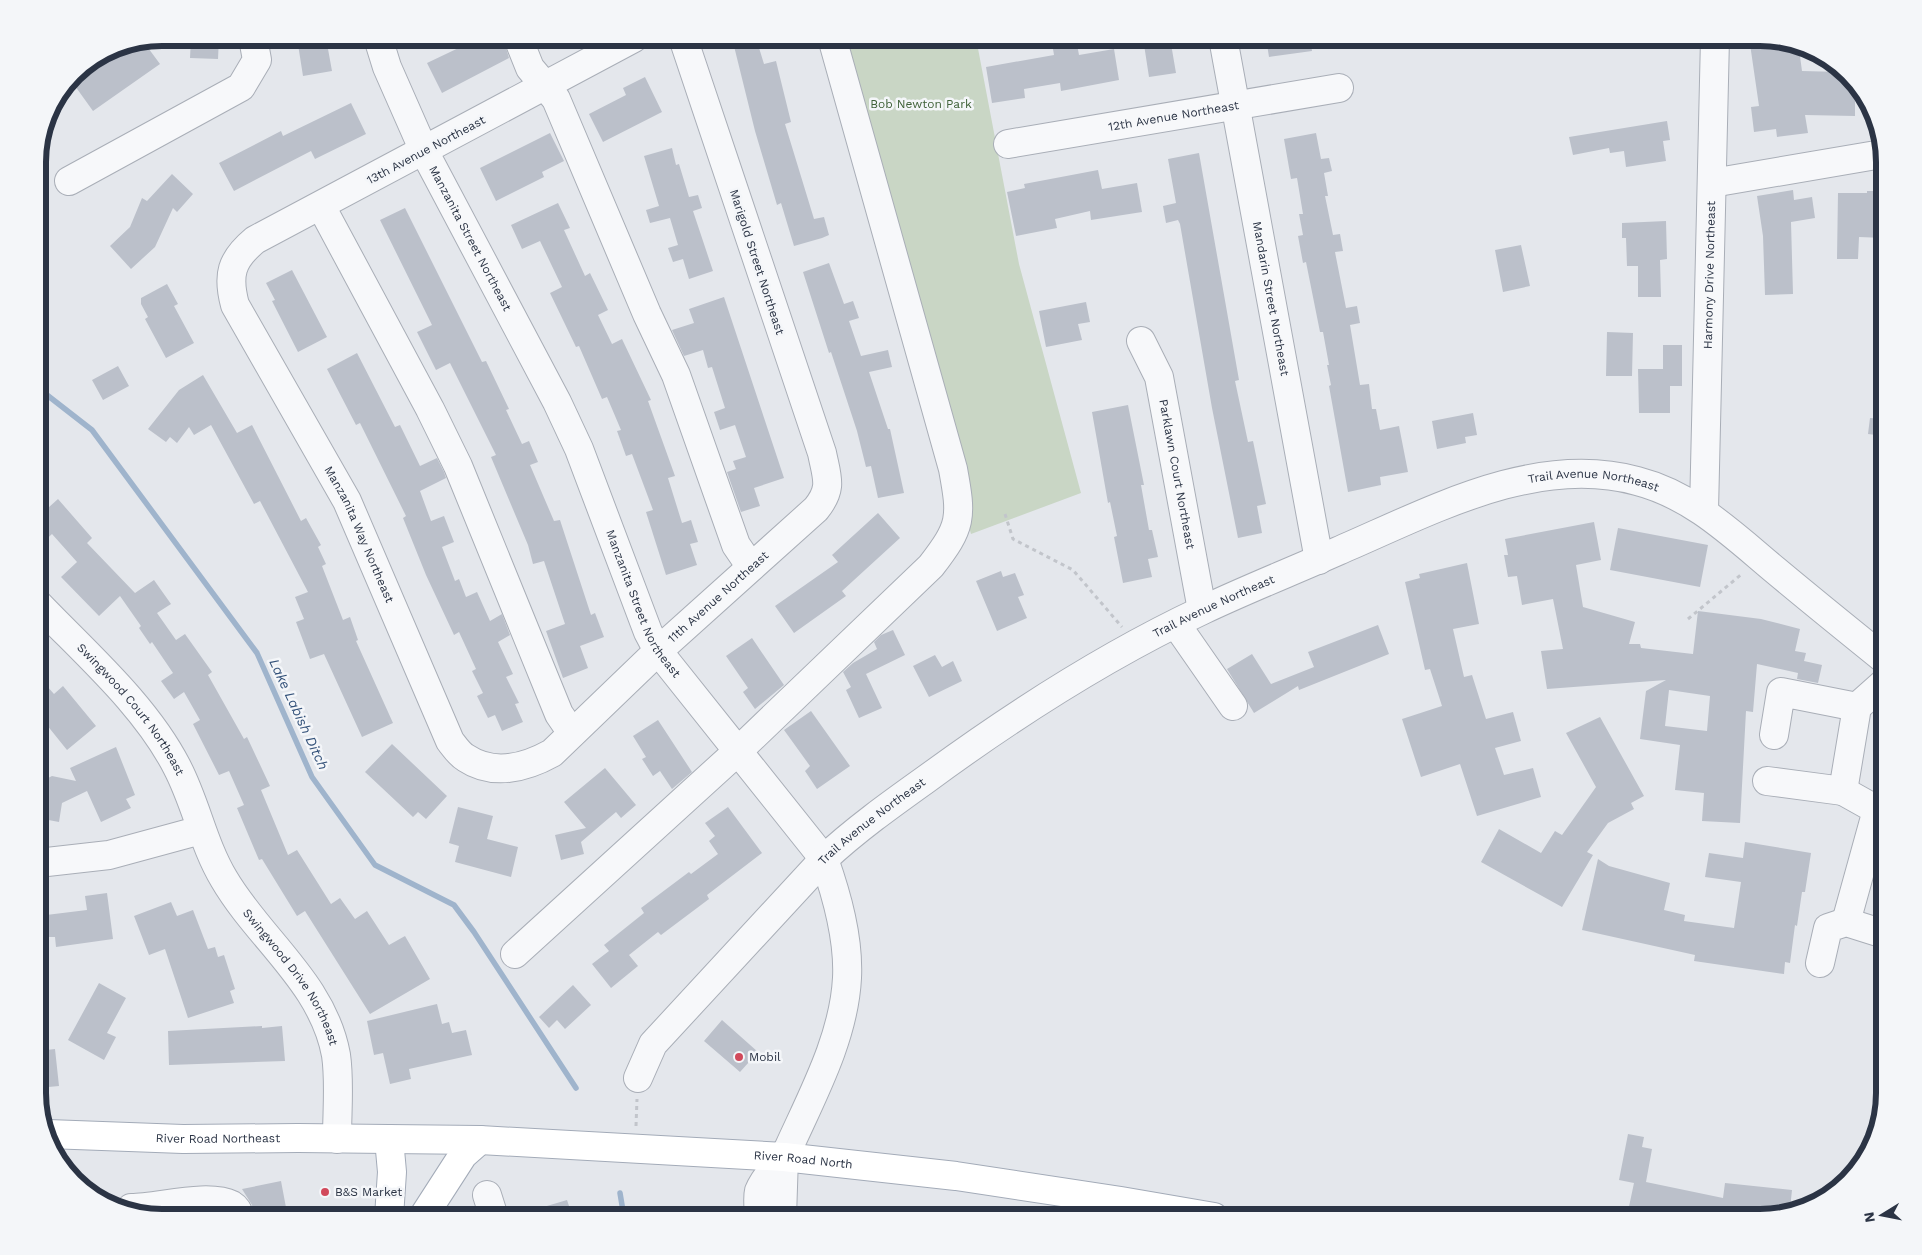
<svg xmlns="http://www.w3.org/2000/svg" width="1922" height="1255" font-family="'Work Sans',sans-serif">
<rect width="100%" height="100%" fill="#e4e7ec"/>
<path fill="#c9d6c5" d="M 834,38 L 976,38 L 1019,264 L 1081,493 L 971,534 Z"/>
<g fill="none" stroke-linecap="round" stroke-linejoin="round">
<path stroke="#9fb4cc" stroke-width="5.5" d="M 38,388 L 92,430 L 257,653 L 312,777 L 375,865 L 454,905 L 474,932 L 576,1088
M 620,1193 L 624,1217"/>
</g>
<path fill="#bbc0ca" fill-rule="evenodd" d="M 191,38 L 219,38 L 218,59 L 190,58 Z
M 297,38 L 326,38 L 332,71 L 303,76 Z
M 466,38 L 503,38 L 509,58 L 442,93 L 427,63 L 469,43 Z
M 732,38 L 756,38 L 764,64 L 776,61 L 791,122 L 785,124 L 814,219 L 824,217 L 829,235 L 822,238 L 794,246 L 781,203 L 777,205 L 755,131 Z
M 1143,38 L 1170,38 L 1176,73 L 1149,77 Z
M 1266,38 L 1310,38 L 1312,51 L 1269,57 Z
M 1076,39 L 1079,55 L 1114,49 L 1119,80 L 1061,91 L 1060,83 L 1024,89 L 1025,98 L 992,103 L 986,67 L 1054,55 L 1052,43 Z
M 143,41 L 160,64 L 93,111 L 75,86 L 132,43 Z
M 1771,41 L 1799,49 L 1802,71 L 1841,72 L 1866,98 L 1855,98 L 1855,116 L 1805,115 L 1808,133 L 1777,137 L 1776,129 L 1754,132 L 1751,107 L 1759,106 L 1750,44 Z
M 645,77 L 662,112 L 603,142 L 589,114 L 626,95 L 623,88 Z
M 351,103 L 366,134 L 315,159 L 311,151 L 234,191 L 219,163 L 281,131 L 283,136 Z
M 1667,121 L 1670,140 L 1663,141 L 1666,161 L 1626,167 L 1624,151 L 1610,153 L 1609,148 L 1573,155 L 1569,137 Z
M 550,133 L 564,161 L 542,172 L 544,177 L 496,201 L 480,168 Z
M 1316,133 L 1321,159 L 1329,158 L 1332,171 L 1324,173 L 1328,196 L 1325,196 L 1333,235 L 1340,234 L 1343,251 L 1335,252 L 1346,308 L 1357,306 L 1360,323 L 1350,325 L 1360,385 L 1369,384 L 1372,409 L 1376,409 L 1380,430 L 1399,426 L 1408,472 L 1380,477 L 1381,485 L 1348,492 L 1329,386 L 1331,385 L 1327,365 L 1329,365 L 1323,332 L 1320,332 L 1306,262 L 1303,263 L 1298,236 L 1303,235 L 1299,214 L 1303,214 L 1297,178 L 1291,179 L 1284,139 Z
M 672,148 L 676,165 L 679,164 L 689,197 L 698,195 L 702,208 L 693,211 L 713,271 L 689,279 L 683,259 L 673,262 L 668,248 L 678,245 L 670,218 L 650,223 L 646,210 L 659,206 L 644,156 Z
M 1199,153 L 1239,380 L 1235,381 L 1248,442 L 1253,441 L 1266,504 L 1257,506 L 1262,533 L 1238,538 L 1212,408 L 1180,224 L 1178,220 L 1166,223 L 1163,206 L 1176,203 L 1168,159 Z
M 1098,170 L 1102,189 L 1137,183 L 1142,212 L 1091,220 L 1090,211 L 1055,219 L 1057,228 L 1016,236 L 1007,192 L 1025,188 L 1024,184 Z
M 172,174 L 193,194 L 177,212 L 173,208 L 155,247 L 131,269 L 110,246 L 130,227 L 142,198 L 147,201 Z
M 1793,190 L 1794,200 L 1812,197 L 1815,218 L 1791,222 L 1793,294 L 1765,295 L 1763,236 L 1757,196 Z
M 1867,191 L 1884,191 L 1884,238 L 1859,237 L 1858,259 L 1837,259 L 1838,193 L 1867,193 Z
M 558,203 L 570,228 L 564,230 L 585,276 L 590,273 L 608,310 L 598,315 L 612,344 L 622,339 L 651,400 L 648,401 L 675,476 L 668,478 L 682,523 L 691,520 L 698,542 L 690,544 L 697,565 L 666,575 L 646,512 L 653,510 L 632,454 L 626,456 L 617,431 L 621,430 L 607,397 L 602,399 L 579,346 L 576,347 L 550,293 L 562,287 L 540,241 L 522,249 L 511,225 Z
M 405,208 L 482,362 L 486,361 L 509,409 L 506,410 L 522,444 L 529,441 L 538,462 L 530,465 L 554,521 L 560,520 L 591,615 L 595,613 L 604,637 L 580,646 L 588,668 L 563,678 L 546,631 L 565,624 L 544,561 L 533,564 L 528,545 L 491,457 L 496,455 L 450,363 L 436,370 L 417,332 L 432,325 L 380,220 Z
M 1666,221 L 1667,259 L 1660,260 L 1661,297 L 1638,297 L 1638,266 L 1627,266 L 1626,238 L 1622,238 L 1622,223 Z
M 1521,245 L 1530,286 L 1503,292 L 1495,250 Z
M 829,263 L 844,304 L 853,301 L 859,318 L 849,321 L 861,356 L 888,350 L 892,367 L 869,372 L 888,429 L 890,429 L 904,493 L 878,498 L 871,466 L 866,467 L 857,431 L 831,352 L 829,353 L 803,272 Z
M 292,270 L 327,337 L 298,352 L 272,301 L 275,300 L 266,283 Z
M 167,284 L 178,304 L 174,306 L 194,343 L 166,358 L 145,319 L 148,317 L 141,304 L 141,298 Z
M 724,297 L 784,478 L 754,488 L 760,506 L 741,512 L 727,472 L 736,469 L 733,461 L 746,457 L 735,425 L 720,430 L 714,412 L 725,408 L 712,367 L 708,368 L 703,350 L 684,356 L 672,330 L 694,323 L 689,309 Z
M 1086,302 L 1090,322 L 1078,324 L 1082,340 L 1046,347 L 1039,311 Z
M 1607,332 L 1633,333 L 1632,376 L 1606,376 Z
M 1663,345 L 1682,345 L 1682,386 L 1670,386 L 1670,413 L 1639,413 L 1638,369 L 1663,369 Z
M 357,353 L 395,427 L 400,425 L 420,466 L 437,458 L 444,472 L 446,478 L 420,491 L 431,521 L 444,516 L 454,542 L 442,547 L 455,581 L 459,579 L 466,597 L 477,592 L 490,621 L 502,614 L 510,635 L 498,642 L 513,674 L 506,677 L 519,703 L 515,704 L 523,722 L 502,731 L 495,715 L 488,718 L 477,696 L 483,693 L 472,671 L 476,669 L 459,632 L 454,635 L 426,575 L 403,518 L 406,516 L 360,423 L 356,425 L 327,369 Z
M 118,366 L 129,386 L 103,400 L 92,380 Z
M 203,375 L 237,433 L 252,425 L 301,521 L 306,518 L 321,545 L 318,547 L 326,564 L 322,566 L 343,620 L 350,617 L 358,640 L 356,641 L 393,723 L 362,737 L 324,654 L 310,659 L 296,622 L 304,619 L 295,597 L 308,592 L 260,501 L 254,504 L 211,425 L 194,435 L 189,427 L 177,443 L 170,437 L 166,442 L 148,429 L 179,390 Z
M 1128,405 L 1144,485 L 1141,485 L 1149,530 L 1152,530 L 1158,557 L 1148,559 L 1152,577 L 1123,583 L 1114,537 L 1117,536 L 1110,502 L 1108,503 L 1092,412 Z
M 1473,413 L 1477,435 L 1465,437 L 1466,443 L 1437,449 L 1432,421 Z
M 1870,418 L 1884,419 L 1884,436 L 1868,434 Z
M 58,499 L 92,538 L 87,543 L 135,593 L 154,580 L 171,604 L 157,613 L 176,640 L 185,634 L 212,672 L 208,675 L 244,739 L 247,737 L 270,786 L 261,790 L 288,855 L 297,850 L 331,904 L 340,898 L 355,919 L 367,911 L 389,945 L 405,936 L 430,979 L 370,1014 L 305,911 L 297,916 L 262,859 L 259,860 L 237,808 L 244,805 L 229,771 L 219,775 L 193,724 L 200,720 L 184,692 L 174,699 L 161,681 L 173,673 L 152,642 L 150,644 L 139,628 L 141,626 L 120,596 L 99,616 L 61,577 L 77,562 L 52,534 L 38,547 L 38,517 Z
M 878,513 L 900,538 L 842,591 L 846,596 L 794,633 L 775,606 L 838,562 L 832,555 Z
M 1594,522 L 1601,560 L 1576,565 L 1583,607 L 1635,622 L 1629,644 L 1640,644 L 1641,648 L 1693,654 L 1698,611 L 1761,619 L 1800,629 L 1795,651 L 1806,653 L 1804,661 L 1822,665 L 1818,683 L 1797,679 L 1798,673 L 1757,664 L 1753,712 L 1746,711 L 1740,823 L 1702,821 L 1704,793 L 1675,790 L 1680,745 L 1640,739 L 1646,691 L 1666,680 L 1547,689 L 1541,651 L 1563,649 L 1553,599 L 1522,605 L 1517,576 L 1508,577 L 1504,555 L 1508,555 L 1505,539 ZM 1669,690 L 1710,696 L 1707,731 L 1665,726 Z
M 1618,528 L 1708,545 L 1700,587 L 1610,570 Z
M 1467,563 L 1479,624 L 1453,629 L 1464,677 L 1472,675 L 1486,719 L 1513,712 L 1521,741 L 1495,748 L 1504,775 L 1533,768 L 1541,797 L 1477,816 L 1460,764 L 1421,777 L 1402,719 L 1442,706 L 1430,669 L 1425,670 L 1405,582 L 1420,578 L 1419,574 Z
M 1001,571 L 1003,577 L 1015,573 L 1024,595 L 1018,597 L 1027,618 L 997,631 L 976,581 Z
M 1378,625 L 1389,654 L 1299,690 L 1298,686 L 1254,713 L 1227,669 L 1252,654 L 1271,684 L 1314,667 L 1308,652 Z
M 893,630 L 905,655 L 866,674 L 882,708 L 859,718 L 846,690 L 851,687 L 843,672 L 853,663 L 877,649 L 874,642 L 881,635 Z
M 752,638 L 784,685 L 755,709 L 743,692 L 748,688 L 726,656 Z
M 935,655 L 942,667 L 953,661 L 962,681 L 929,697 L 913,666 Z
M 38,676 L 54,694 L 63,686 L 96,726 L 67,750 L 38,714 Z
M 811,711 L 850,766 L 817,789 L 805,771 L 810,766 L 784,730 Z
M 1600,717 L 1644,796 L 1631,803 L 1634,809 L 1608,823 L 1587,852 L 1593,855 L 1562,907 L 1481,862 L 1499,829 L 1541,853 L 1555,831 L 1562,835 L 1596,787 L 1566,733 Z
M 658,720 L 692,772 L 672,789 L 660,771 L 653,776 L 642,759 L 646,757 L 633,736 Z
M 392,744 L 447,796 L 426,819 L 418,812 L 413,817 L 365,772 Z
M 116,747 L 135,795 L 126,799 L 131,808 L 101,822 L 87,791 L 62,803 L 59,822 L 38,818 L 38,783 L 52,776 L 76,781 L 70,768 Z
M 605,768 L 636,805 L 621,818 L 616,812 L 581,842 L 584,854 L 561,860 L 555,835 L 586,828 L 564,802 Z
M 458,807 L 493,816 L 487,839 L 518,847 L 511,877 L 455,862 L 459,846 L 449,843 Z
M 728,807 L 762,853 L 707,895 L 709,899 L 661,935 L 658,932 L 629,955 L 638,966 L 611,988 L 592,964 L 609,951 L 604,945 L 644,913 L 641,908 L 689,872 L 691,874 L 718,854 L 709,841 L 715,836 L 705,823 Z
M 1745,842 L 1811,853 L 1805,892 L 1802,892 L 1797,926 L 1795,925 L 1790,963 L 1785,962 L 1784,974 L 1694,961 L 1695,955 L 1582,930 L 1598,859 L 1609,866 L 1670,883 L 1664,910 L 1685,915 L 1684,921 L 1734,928 L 1741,882 L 1705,877 L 1709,853 L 1743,858 Z
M 107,893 L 113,939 L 56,947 L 55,937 L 38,937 L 38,916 L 87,910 L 85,896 Z
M 171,902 L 177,916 L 193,910 L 208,949 L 215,947 L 218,957 L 224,955 L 235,989 L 230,991 L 234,1003 L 188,1018 L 165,949 L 149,955 L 134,916 Z
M 99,983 L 126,998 L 107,1033 L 116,1037 L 104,1060 L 68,1040 Z
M 573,985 L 591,1005 L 565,1029 L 557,1020 L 549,1028 L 539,1017 Z
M 437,1004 L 442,1024 L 449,1022 L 452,1033 L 466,1030 L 472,1055 L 409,1069 L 411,1079 L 390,1084 L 383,1053 L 374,1055 L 367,1021 Z
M 722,1020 L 758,1052 L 740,1072 L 704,1041 Z
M 262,1026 L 262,1028 L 282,1026 L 285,1061 L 169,1065 L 168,1031 Z
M 55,1049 L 59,1086 L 38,1088 L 38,1051 Z
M 1628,1134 L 1644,1137 L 1642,1147 L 1652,1149 L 1646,1182 L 1723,1198 L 1725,1183 L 1792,1190 L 1790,1209 L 1760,1218 L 1695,1214 L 1695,1218 L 1627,1216 L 1634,1183 L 1619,1180 Z
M 281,1181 L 288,1218 L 255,1218 L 252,1205 L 242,1189 Z
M 567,1200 L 573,1218 L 521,1218 L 520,1214 Z"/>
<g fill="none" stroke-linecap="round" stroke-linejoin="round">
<defs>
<g id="minor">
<path id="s1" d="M 378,38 L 387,67 L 424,151 L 557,402 L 579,449 L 648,632 L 658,651 L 824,859 C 837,896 849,938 847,978 C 844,1037 813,1094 789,1147 C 781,1163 765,1175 759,1191 C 757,1199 759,1209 759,1217"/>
<path d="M 518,38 L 530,68 L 556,99 L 647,314 L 676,375 L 736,545 L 751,567"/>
<path id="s2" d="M 634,38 L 255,240 C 231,260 227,275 235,305 L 347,501 L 450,741 C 454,746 459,754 466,758 C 493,776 525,768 552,753 L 658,651 L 816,509 C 833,488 827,478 822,453 L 683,38"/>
<path id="s3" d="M 1223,38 L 1319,560"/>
<path id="s4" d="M 1008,144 L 1339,88"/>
<path d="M 69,181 L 241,87 L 257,60 L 253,38"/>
<path d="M 1712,183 L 1882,154"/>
<path d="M 321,206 L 430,409 L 458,466 L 559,714 L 572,733"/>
<path id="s5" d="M 1141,341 L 1159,377 L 1202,610"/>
<path id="s6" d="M 1704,511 L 1715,38"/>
<path id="s7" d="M 38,604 C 86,654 145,705 177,767 C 196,803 203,844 224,879 C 259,939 323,983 336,1055 C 340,1082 337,1111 337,1139"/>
<path d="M 1176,624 L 1233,706"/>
<path d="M 1774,735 L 1781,692 L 1857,707"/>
<path d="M 1767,781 L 1843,791 L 1857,707 L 1884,683"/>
<path d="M 1843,791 L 1877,810 L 1846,922"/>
<path d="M 38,863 L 109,855 L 201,830"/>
<path d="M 515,954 L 738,751 L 931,566 C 962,526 962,518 953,469 L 832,38"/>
<path d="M 1820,963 L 1828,928 L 1846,922 L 1884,934"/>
<path id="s8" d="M 638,1078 L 653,1044 L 824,859 C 855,830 890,805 925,780 C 1012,716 1105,656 1203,610 C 1247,589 1293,571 1338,551 C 1429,512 1535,453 1637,481 C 1692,495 1732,534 1775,570 C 1811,600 1848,630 1884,659"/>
<path d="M 487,1195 L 494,1217"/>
<path d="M 131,1208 C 158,1208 208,1193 232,1205 C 237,1208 238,1212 240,1217"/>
<path d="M 782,1217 L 784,1157"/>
</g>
<g id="major">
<path id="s9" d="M 48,1134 L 183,1139 L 298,1138 L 480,1140 L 784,1157 L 956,1176 L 1121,1201 L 1214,1217"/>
<path d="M 389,1217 L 392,1172 L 389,1139"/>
<path d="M 423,1217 L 463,1155 L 480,1140"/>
</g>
</defs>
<use href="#minor" stroke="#a9aeb7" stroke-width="30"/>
<use href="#major" stroke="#a3abb8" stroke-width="30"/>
<path stroke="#c2c5cb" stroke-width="3" stroke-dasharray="4 4" stroke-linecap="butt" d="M 1005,514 L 1013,539 L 1073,570 L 1122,627
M 1688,619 L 1743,573
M 636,1126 L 637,1099"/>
<use href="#minor" stroke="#f7f8fa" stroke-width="28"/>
<use href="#major" stroke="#fff" stroke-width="28"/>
</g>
<g fill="#d1495b" stroke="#f4f6f9" stroke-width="2">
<circle cx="739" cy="1057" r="5"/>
<circle cx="325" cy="1192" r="5"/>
</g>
<g text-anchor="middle" stroke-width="5" stroke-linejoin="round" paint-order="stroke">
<g font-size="12" fill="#3f6138" stroke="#f4f6f9">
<text x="921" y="108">Bob Newton Park</text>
</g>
<g font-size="12" fill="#2b3445" stroke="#f4f6f9">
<text dy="4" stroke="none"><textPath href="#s4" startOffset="168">12th Avenue Northeast</textPath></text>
<text transform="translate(426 150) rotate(-28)" y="4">13th Avenue Northeast</text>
<text dy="4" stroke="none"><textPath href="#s1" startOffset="221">Manzanita Street Northeast</textPath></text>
<text transform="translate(757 262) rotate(72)" y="4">Marigold Street Northeast</text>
<text dy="4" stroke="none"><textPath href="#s6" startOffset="236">Harmony Drive Northeast</textPath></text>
<text dy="4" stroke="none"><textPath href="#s3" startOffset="265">Mandarin Street Northeast</textPath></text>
<text dy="4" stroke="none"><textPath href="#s5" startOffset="139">Parklawn Court Northeast</textPath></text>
<text dy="4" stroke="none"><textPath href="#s8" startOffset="1161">Trail Avenue Northeast</textPath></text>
<text dy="4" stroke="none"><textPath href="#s2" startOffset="764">Manzanita Way Northeast</textPath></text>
<text dy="4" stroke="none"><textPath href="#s2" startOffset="1332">11th Avenue Northeast</textPath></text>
<text dy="4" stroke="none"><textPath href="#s1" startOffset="626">Manzanita Street Northeast</textPath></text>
<text dy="4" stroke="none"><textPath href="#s8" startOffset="755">Trail Avenue Northeast</textPath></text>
<text dy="4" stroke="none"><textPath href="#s7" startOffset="141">Swingwood Court Northeast</textPath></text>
<text dy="4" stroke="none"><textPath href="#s8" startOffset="350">Trail Avenue Northeast</textPath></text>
<text dy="4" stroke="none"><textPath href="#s7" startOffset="456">Swingwood Drive Northeast</textPath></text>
<text dy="4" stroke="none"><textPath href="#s9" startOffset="170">River Road Northeast</textPath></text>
<text dy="4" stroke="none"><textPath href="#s9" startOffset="756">River Road North</textPath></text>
</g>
<g font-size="12" fill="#2b3445" stroke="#f4f6f9" text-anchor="start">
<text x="749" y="1061">Mobil</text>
<text x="335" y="1196">B&amp;S Market</text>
</g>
<g font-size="14" font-style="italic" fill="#34527a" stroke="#f4f6f9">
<text transform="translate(299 714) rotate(65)" y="5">Lake Labish Ditch</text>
</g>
</g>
<path d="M0 0H1922V1255H0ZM162 46H1760A116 116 0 0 1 1876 162V1093A116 116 0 0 1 1760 1209H162A116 116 0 0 1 46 1093V162A116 116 0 0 1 162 46Z" fill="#f4f6f9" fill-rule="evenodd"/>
<path fill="none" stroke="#2b3445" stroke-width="6" d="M162 46H1760A116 116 0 0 1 1876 162V1093A116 116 0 0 1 1760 1209H162A116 116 0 0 1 46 1093V162A116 116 0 0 1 162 46Z"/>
<g transform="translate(1882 1215) rotate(260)" stroke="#f4f6f9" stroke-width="4" paint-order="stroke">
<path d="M0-4L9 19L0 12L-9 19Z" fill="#2b3445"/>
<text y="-8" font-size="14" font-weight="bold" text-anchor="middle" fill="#2b3445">N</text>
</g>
</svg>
